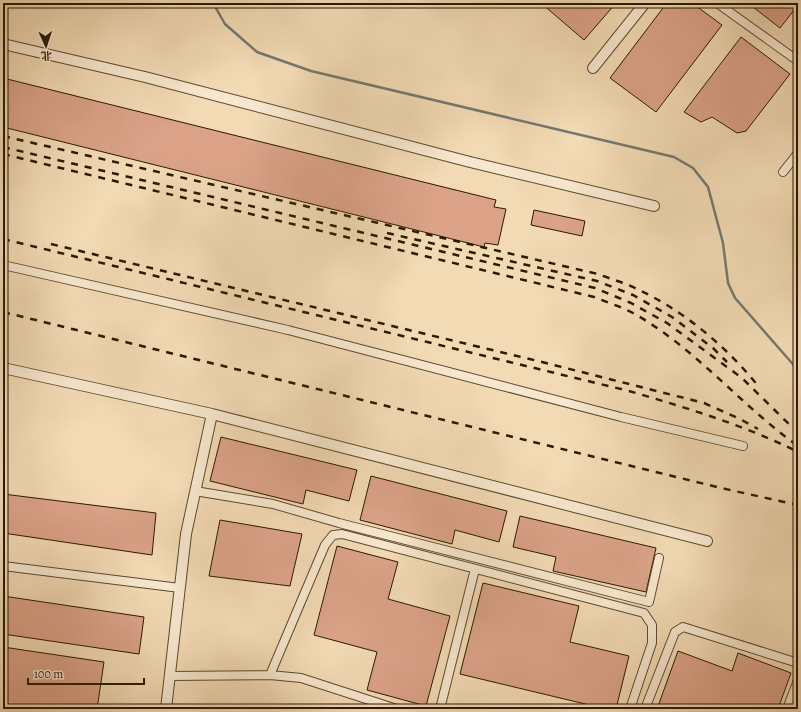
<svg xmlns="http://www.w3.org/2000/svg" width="801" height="712" font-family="Alegreya,'Noto Serif SC',serif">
<rect width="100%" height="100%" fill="#f2dab4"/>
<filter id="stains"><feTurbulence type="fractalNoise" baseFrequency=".005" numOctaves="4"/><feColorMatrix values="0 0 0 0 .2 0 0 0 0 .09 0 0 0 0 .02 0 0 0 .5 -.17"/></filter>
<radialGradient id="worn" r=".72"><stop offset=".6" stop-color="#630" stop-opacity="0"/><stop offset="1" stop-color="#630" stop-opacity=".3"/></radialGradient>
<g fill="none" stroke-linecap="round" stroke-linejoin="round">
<path stroke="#727870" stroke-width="2.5" d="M 213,3 L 225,24 L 257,52 L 311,71 L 674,157 L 693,168 L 708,187 L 723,243 L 728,283 L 735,298 L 798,370"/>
</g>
<path fill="#dba288" stroke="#2b1903" d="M 541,3 L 616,3 L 584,40 Z
M 692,3 L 722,25 L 656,112 L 610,78 L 666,4 Z
M 748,3 L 798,3 L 798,5 L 780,28 Z
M 741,37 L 790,74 L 746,131 L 737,133 L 712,117 L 701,122 L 684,112 Z
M 3,78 L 496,200 L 494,207 L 506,209 L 498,245 L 485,243 L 484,247 L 3,127 Z
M 534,210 L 585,221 L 582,236 L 531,225 Z
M 221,437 L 357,470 L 349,501 L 306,490 L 303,504 L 210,481 Z
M 371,476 L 507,511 L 499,542 L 455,530 L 452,544 L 360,520 Z
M 3,494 L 156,513 L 152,555 L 3,533 Z
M 520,516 L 656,548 L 646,592 L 553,571 L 556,557 L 513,547 Z
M 220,520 L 302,534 L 290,586 L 209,576 Z
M 337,546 L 398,562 L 388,599 L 450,616 L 426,706 L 367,690 L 377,652 L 314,635 Z
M 483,583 L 579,606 L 570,642 L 629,656 L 616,709 L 606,709 L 460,674 Z
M 3,596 L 144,617 L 139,654 L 3,634 Z
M 3,647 L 104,662 L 97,709 L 3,709 Z
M 678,651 L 732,671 L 738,653 L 791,673 L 778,709 L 657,709 Z"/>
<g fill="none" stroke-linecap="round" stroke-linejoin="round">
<defs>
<path id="minor" d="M 717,3 L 798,61
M 783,172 L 798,153
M 3,265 L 288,330 L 621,417 L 743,446
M 195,491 L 273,504 L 339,523 L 649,602 L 659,558
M 3,566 L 180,588
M 270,675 L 301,678 L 397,709
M 169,676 L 270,675 L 325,545 L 333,535 L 342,534 L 644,613 L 652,625 L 652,643 L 630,709
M 440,709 L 475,569
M 645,709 L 675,632 L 683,627 L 798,663
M 787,709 L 798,680"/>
<path id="tertiary" d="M 3,44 L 145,77 L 470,162 L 654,206
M 593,68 L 645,3
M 3,368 L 212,414 L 707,541
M 166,709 L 186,534 L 212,414"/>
</defs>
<use href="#minor" stroke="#5d492f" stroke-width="10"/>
<use href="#tertiary" stroke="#5d492f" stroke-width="12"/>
<use href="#minor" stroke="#f7e7ce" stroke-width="8"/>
<use href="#tertiary" stroke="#f7e7ce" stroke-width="10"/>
<path stroke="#2b1903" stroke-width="2.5" stroke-dasharray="7 7" stroke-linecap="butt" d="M 3,136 L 598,274 C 610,279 623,282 635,288 C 683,310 726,346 759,387
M 3,147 L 595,288 L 631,303 L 667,323 L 742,378 L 798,433
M 3,154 L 594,297 C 606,302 619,306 631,312 C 694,346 740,405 798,446
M 387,233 L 597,281 L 633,295 L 672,317 L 713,348 L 727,362
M 3,239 L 629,391 C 687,408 744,425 798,452
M 51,244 L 542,362 L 704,403 L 740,419 L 758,429
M 3,312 L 721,488 L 798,505"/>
</g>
<rect width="801" height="712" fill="none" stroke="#f2dab4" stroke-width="16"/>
<rect x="4" y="4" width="793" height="704" fill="none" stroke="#2b1903" stroke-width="2"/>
<rect x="8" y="8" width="785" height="696" fill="none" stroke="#2b1903"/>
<g transform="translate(46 46) rotate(177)" stroke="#f7e7ce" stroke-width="3" paint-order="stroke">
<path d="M0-3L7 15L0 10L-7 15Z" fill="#2b1903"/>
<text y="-6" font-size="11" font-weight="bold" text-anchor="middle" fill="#2b1903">北</text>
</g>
<path d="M28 678v6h116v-6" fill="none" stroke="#2b1903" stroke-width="2"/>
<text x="34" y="678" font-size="12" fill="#2b1903" stroke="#f7e7ce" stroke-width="3" paint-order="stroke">100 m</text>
<rect width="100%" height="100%" filter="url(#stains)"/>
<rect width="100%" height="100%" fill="url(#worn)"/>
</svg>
